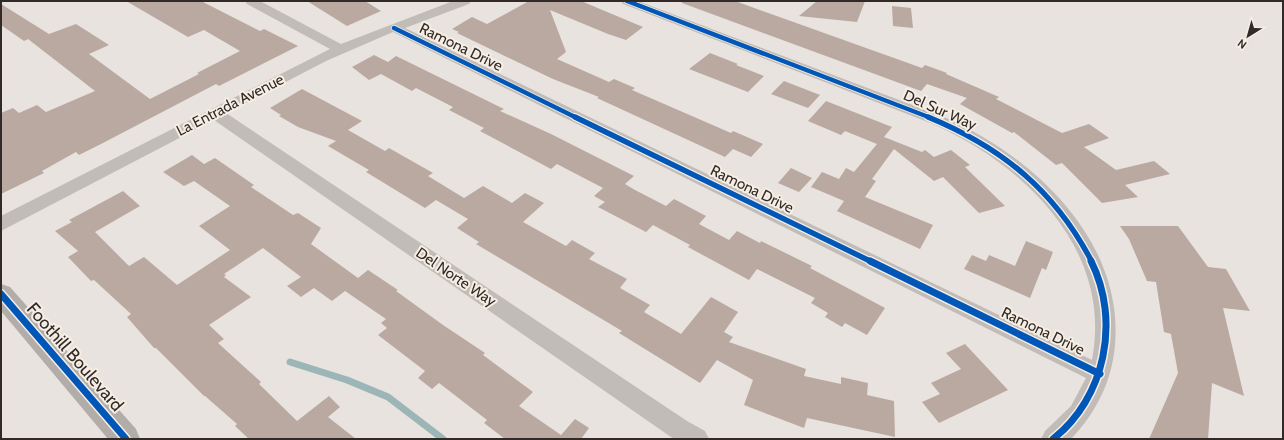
<svg xmlns="http://www.w3.org/2000/svg" width="1284" height="440" font-family="Cabin,sans-serif">
<rect width="100%" height="100%" fill="#e8e3de"/>
<g fill="none" stroke-linecap="round" stroke-linejoin="round">
<path stroke="#9cb6b8" stroke-width="7" d="M 290,362 L 347,380 L 388,397 L 443,439"/>
</g>
<path fill="#baa9a1" d="M 126,1 L 201,1 L 260,31 L 264,29 L 298,46 L 219,86 L 216,84 L 101,144 L 79,155 L 76,152 L 42,171 L 44,173 L 1,194 L 1,113 L 13,108 L 19,113 L 37,105 L 46,112 L 95,91 L 28,39 L 24,41 L 1,25 L 1,4 L 49,34 L 76,24 L 109,45 L 89,54 L 150,99 L 199,74 L 197,73 L 240,51 L 204,30 L 188,37 Z
M 307,1 L 365,1 L 381,11 L 347,26 Z
M 529,1 L 581,1 L 643,27 L 626,40 L 608,34 L 550,10 L 566,52 L 557,59 L 609,82 L 614,79 L 635,88 L 632,90 L 731,133 L 733,131 L 763,144 L 751,157 L 733,149 L 725,157 L 597,98 L 599,97 L 553,79 L 457,33 L 459,32 L 452,29 L 472,17 L 487,24 Z
M 682,1 L 735,1 L 922,68 L 925,65 L 947,73 L 946,74 L 999,97 L 996,99 L 1062,133 L 1089,124 L 1109,138 L 1084,147 L 1116,170 L 1154,161 L 1170,174 L 1125,185 L 1138,197 L 1102,203 L 1062,163 L 1056,165 L 1014,132 L 1012,133 L 960,104 L 967,98 L 927,84 L 921,91 L 682,3 Z
M 817,1 L 865,1 L 857,22 L 799,16 Z
M 892,6 L 911,8 L 913,28 L 893,26 Z
M 710,53 L 738,64 L 736,65 L 764,76 L 748,92 L 689,69 Z
M 374,55 L 388,62 L 396,56 L 504,109 L 500,111 L 551,134 L 634,176 L 625,184 L 635,190 L 666,206 L 674,199 L 706,216 L 699,224 L 729,240 L 737,231 L 760,243 L 761,241 L 812,266 L 810,268 L 885,308 L 867,335 L 845,323 L 842,327 L 825,317 L 828,313 L 811,303 L 815,298 L 757,269 L 749,280 L 688,247 L 690,245 L 653,225 L 646,232 L 598,207 L 605,202 L 594,196 L 603,188 L 557,164 L 551,169 L 480,131 L 484,128 L 449,110 L 453,107 L 416,88 L 412,91 L 381,74 L 369,80 L 352,67 Z
M 784,81 L 820,95 L 808,108 L 771,94 Z
M 302,89 L 362,121 L 348,130 L 385,151 L 389,148 L 433,173 L 428,176 L 464,198 L 483,186 L 512,203 L 525,193 L 544,203 L 523,222 L 566,246 L 572,240 L 595,253 L 589,259 L 627,279 L 620,288 L 650,305 L 644,312 L 681,334 L 711,297 L 738,312 L 724,332 L 733,337 L 729,342 L 806,369 L 804,376 L 841,384 L 841,377 L 868,383 L 867,395 L 894,401 L 895,437 L 807,418 L 804,428 L 744,405 L 753,380 L 717,360 L 700,383 L 619,333 L 622,331 L 476,244 L 479,242 L 457,228 L 468,219 L 436,200 L 425,208 L 366,172 L 369,170 L 328,146 L 336,141 L 298,127 L 279,116 L 281,115 L 270,108 Z
M 826,101 L 892,127 L 884,137 L 922,152 L 925,150 L 934,157 L 951,150 L 970,165 L 965,167 L 1005,206 L 979,213 L 943,177 L 934,181 L 894,149 L 872,179 L 876,181 L 865,197 L 933,225 L 920,249 L 837,211 L 844,201 L 811,187 L 822,172 L 839,179 L 846,168 L 854,172 L 877,144 L 845,131 L 841,135 L 808,121 Z
M 192,155 L 204,164 L 215,158 L 254,185 L 251,187 L 293,215 L 298,213 L 321,228 L 311,244 L 358,278 L 368,270 L 398,290 L 396,291 L 443,325 L 485,353 L 483,355 L 533,392 L 519,406 L 561,435 L 575,419 L 589,428 L 581,439 L 505,439 L 484,423 L 487,420 L 439,383 L 432,389 L 418,378 L 425,371 L 378,335 L 387,328 L 381,323 L 386,319 L 345,291 L 332,301 L 314,288 L 301,297 L 287,286 L 301,277 L 263,248 L 224,274 L 226,275 L 224,277 L 251,297 L 209,325 L 224,339 L 218,343 L 261,382 L 259,384 L 297,421 L 329,396 L 340,407 L 328,417 L 356,439 L 249,439 L 235,426 L 237,424 L 205,396 L 204,396 L 156,348 L 154,348 L 127,317 L 131,314 L 94,280 L 91,281 L 68,257 L 78,251 L 55,231 L 72,222 L 69,220 L 123,191 L 140,206 L 95,232 L 129,266 L 144,257 L 177,285 L 230,250 L 199,226 L 230,206 L 194,181 L 184,186 L 163,172 Z
M 791,168 L 812,178 L 799,192 L 778,183 Z
M 1120,226 L 1178,226 L 1208,267 L 1226,269 L 1250,311 L 1223,308 L 1244,396 L 1212,383 L 1208,439 L 1149,439 L 1178,373 L 1171,334 L 1164,332 L 1156,282 L 1147,281 L 1129,239 Z
M 1026,241 L 1053,252 L 1046,270 L 1042,268 L 1030,298 L 964,269 L 972,255 L 986,261 L 989,255 L 1015,266 Z
M 965,344 L 1008,390 L 939,423 L 922,402 L 940,394 L 931,383 L 961,369 L 946,353 Z"/>
<g fill="none" stroke-linecap="round" stroke-linejoin="round">
<path fill="#c1bcb7" fill-rule="evenodd" d="M 245,1 L 260,1 L 341,44 L 453,1 L 471,1 L 469,4 L 405,28 L 1092,360 C 1113,250 1025,165 933,124 L 623,4 L 621,1 L 638,1 L 944,117 C 1033,156 1124,240 1115,345 C 1112,381 1096,413 1071,439 L 1041,439 L 1045,431 L 1071,406 L 1086,378 L 393,32 L 326,61 L 226,113 L 687,421 L 705,431 L 709,439 L 675,439 L 671,437 L 214,120 L 1,231 L 1,216 L 330,49 L 247,4 Z"/>
<path fill="#b2ada8" fill-rule="evenodd" d="M 1,284 L 10,287 L 136,429 L 140,439 L 108,439 L 1,311 Z"/>
<defs>
<path id="cycleway-far2" d="M 627,1 L 931,118
M 394,28 L 577,118"/>
<path id="cycleway-far1" d="M 575,117 L 872,262
M 928,117 C 1003,148 1055,191 1092,262"/>
<path id="cycleway" d="M 870,261 L 1100,374
M 1,294 L 126,439
M 1053,439 C 1105,398 1121,321 1091,261"/>
</defs>
<use href="#cycleway-far2" stroke="#f6eee4" stroke-width="6"/>
<use href="#cycleway-far1" stroke="#f6eee4" stroke-width="8"/>
<use href="#cycleway" stroke="#f6eee4" stroke-width="10"/>
<use href="#cycleway-far2" stroke="#0057b8" stroke-width="4.5"/>
<use href="#cycleway-far1" stroke="#0057b8" stroke-width="5.5"/>
<use href="#cycleway" stroke="#0057b8" stroke-width="7"/>
</g>
<g text-anchor="middle" stroke-width="4" stroke-linejoin="round" paint-order="stroke">
<g font-size="15" fill="#312a26" stroke="#f6eee4">
<text transform="translate(461 47) rotate(26)" y="5">Ramona Drive</text>
<text transform="translate(230 105) rotate(-27)" y="5">La Entrada Avenue</text>
<text transform="translate(940 110) rotate(24)" y="5">Del Sur Way</text>
<text transform="translate(752 189) rotate(26)" y="5">Ramona Drive</text>
<text transform="translate(456 277) rotate(34)" y="5">Del Norte Way</text>
<text transform="translate(1043 331) rotate(26)" y="5">Ramona Drive</text>
</g>
<g font-size="18" fill="#312a26" stroke="#f6eee4">
<text transform="translate(75 357) rotate(49)" y="6">Foothill Boulevard</text>
</g>
</g>
<rect width="1284" height="440" fill="none" stroke="#312a26" stroke-width="4"/>
<g transform="translate(1248 36) rotate(217)" stroke="#f6eee4" stroke-width="3" paint-order="stroke">
<path d="M0-3L7 15L0 10L-7 15Z" fill="#312a26"/>
<text y="-6" font-size="11" font-weight="bold" text-anchor="middle" fill="#312a26">N</text>
</g>
</svg>
